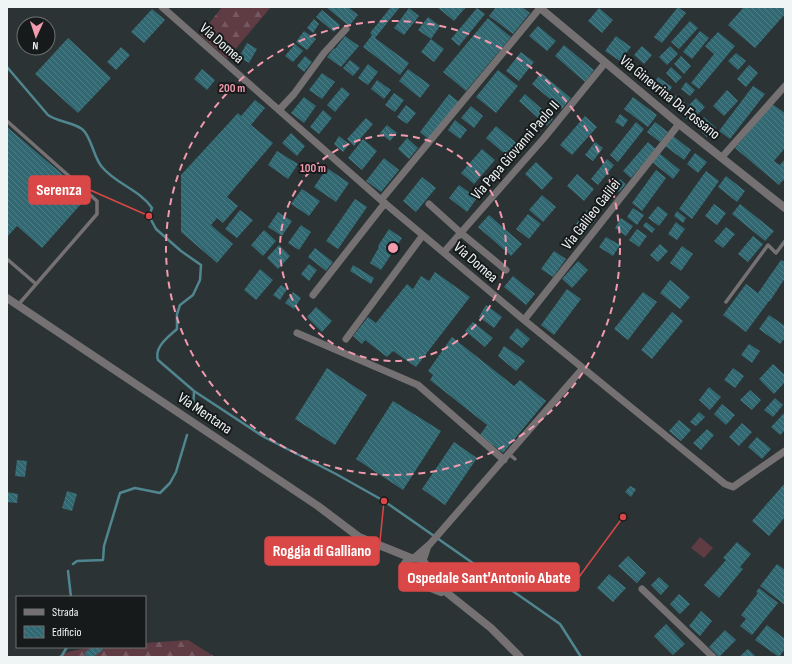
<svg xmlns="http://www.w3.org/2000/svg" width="792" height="664" font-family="'Sofia Sans Condensed',sans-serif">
<defs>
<pattern id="forest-firs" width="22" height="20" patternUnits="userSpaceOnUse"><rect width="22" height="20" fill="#5f3c44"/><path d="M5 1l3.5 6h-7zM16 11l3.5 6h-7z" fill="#765960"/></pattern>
<pattern id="building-back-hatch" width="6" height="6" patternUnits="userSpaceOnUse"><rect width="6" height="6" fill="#316872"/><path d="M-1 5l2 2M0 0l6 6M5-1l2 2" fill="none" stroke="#4f7e87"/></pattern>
</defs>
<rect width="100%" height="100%" fill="#2c3334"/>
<path fill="#5f3c44" d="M 700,537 L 713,548 L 704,558 L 691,548 Z"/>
<path fill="url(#forest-firs)" d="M 222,7 L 271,7 L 227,59 L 200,35 Z
M 188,640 L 215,657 L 57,657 C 78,644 121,647 145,647 L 145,643 Z"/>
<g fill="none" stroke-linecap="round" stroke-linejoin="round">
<path stroke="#4f8690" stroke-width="2.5" d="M 7,67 L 48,115 C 58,122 72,122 82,129 C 92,137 93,157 102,167 C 116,184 140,190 152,208 L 149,216 L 156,229 L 181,251 L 201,265 L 200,280 L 193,295 L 180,305 L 177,314 L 177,329 C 168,337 154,347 158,360 L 194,391 L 264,437 L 336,474 L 384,501 L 560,624 L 581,657
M 193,411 L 194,392
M 73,564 L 77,561 L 103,560 L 104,546 L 120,493 L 135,488 L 160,493 L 170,483 L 176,472 L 187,435
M 68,571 L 71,597
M 61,657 L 67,647"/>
</g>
<path fill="url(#building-back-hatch)" d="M 326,7 L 348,7 L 358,15 L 349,26 Z
M 391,7 L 400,7 L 375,38 L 409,63 L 400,75 L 363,47 L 372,35 L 370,33 Z
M 437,7 L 466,7 L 454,21 Z
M 496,7 L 522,7 L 530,13 L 513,34 L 489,16 Z
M 678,7 L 686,13 L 662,43 L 654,37 Z
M 744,7 L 785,7 L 785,14 L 755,48 L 728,25 Z
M 409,8 L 419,16 L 404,35 L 394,28 Z
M 477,8 L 485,14 L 459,46 L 451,39 Z
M 599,8 L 613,20 L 602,33 L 588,21 Z
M 152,9 L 165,20 L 144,43 L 131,32 Z
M 322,10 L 340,25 L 334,32 L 316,17 Z
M 428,17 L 440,26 L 431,39 L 418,30 Z
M 488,18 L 511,37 L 466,91 L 443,72 Z
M 314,19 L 319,24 L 313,33 L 307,28 Z
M 690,21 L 698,28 L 679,49 L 671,42 Z
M 538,26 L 556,41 L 547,51 L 529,36 Z
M 304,31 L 316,39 L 307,50 L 296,42 Z
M 700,31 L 709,38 L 692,59 L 683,52 Z
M 718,32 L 735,46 L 699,89 L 691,83 L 714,54 L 705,46 Z
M 345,36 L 359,46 L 341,67 L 327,57 L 334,48 L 335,49 Z
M 616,36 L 631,47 L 620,61 L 605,51 Z
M 68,38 L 111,78 L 78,113 L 35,74 Z
M 431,39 L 444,49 L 434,62 L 421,52 Z
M 247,43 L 257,49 L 249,63 L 239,57 Z
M 295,44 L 303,51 L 293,62 L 285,56 Z
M 564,45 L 594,70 L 585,82 L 555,56 Z
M 642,46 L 652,55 L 644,64 L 634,55 Z
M 670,46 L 678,54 L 667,65 L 659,57 Z
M 121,47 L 130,55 L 116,70 L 107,62 Z
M 521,52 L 534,62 L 519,81 L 506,71 Z
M 736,53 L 746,61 L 738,70 L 728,61 Z
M 305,56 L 312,62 L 304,72 L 297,66 Z
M 681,56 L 691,66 L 684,74 L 674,64 Z
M 350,60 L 360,68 L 353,76 L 343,68 Z
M 368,64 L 378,72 L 368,85 L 358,78 Z
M 749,65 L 758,73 L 746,87 L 737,79 Z
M 671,67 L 682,77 L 676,83 L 666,73 Z
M 202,69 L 215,80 L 207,90 L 194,79 Z
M 408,69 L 430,85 L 420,98 L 399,81 Z
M 498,70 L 518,86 L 496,113 L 476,97 Z
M 322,73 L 335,82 L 322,99 L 309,90 Z
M 541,73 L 571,98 L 562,109 L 532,84 Z
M 658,77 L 672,87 L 664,99 L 650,88 Z
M 377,80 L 391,90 L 384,99 L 371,89 Z
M 686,82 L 695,90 L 690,96 L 681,89 Z
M 753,86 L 765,94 L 730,139 L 719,131 Z
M 342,87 L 350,94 L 335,112 L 327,105 Z
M 727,90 L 738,101 L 724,116 L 713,106 Z
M 394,93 L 404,100 L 395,112 L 385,105 Z
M 449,94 L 459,102 L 428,139 L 420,132 Z
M 525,94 L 553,119 L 547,126 L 519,101 Z
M 675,95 L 685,103 L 678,111 L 668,103 Z
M 304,97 L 316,106 L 304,123 L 291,113 Z
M 633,97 L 657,115 L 648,127 L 624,109 Z
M 696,98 L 705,107 L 690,122 L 681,113 Z
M 255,100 L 265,108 L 251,125 L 273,143 L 227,197 L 238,206 L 223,223 L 217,218 L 211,225 L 233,244 L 217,263 L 181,232 L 181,175 L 238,113 L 241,116 Z
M 772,104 L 785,113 L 785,148 L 774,161 L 780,165 L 785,159 L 785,182 L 783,180 L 779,185 L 735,148 Z
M 406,105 L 416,113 L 407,124 L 397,117 Z
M 471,106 L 483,116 L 474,128 L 461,118 Z
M 323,110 L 332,118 L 319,134 L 310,127 Z
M 620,114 L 628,120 L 623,127 L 615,122 Z
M 585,116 L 597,127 L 572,155 L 560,145 Z
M 704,117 L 716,128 L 707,137 L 696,126 Z
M 366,118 L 373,124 L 354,146 L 347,139 Z
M 455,120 L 467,130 L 460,139 L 448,130 Z
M 636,122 L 644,129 L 618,162 L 610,155 Z
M 655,122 L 668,132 L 660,142 L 647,132 Z
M 387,125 L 397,133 L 390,141 L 380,133 Z
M 496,126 L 521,147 L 511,159 L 486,138 Z
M 7,127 L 88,196 L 42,248 L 17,226 L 7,237 Z
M 291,133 L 305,146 L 297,156 L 282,143 Z
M 339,136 L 349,144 L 343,152 L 334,144 Z
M 673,136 L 691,150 L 684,160 L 665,146 Z
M 407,138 L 418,148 L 409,159 L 398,149 Z
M 363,139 L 377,151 L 362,170 L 348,158 Z
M 595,142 L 603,148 L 593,161 L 585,155 Z
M 648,142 L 656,149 L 631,178 L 623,171 Z
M 482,149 L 495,160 L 474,184 L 461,173 Z
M 277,151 L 298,164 L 288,179 L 268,165 Z
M 659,153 L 680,170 L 673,179 L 652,162 Z
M 695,153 L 707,162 L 698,173 L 687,164 Z
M 384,158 L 399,170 L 381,192 L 366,181 Z
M 607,159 L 614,165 L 598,185 L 591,179 Z
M 536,162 L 553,178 L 542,190 L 525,174 Z
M 327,168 L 349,183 L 336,202 L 314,187 Z
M 656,170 L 666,178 L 642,211 L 632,203 Z
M 706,171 L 719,181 L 692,219 L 679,209 Z
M 577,174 L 594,189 L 584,201 L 567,186 Z
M 726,176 L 745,191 L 737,202 L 718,187 Z
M 422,177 L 436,188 L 416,212 L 403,201 Z
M 620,179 L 626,184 L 619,192 L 613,187 Z
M 459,185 L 477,198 L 467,212 L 449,198 Z
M 302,189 L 320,201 L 309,216 L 291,204 Z
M 542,195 L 556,207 L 543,222 L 529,210 Z
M 355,199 L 367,207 L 338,249 L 326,241 Z
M 714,204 L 726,213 L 717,225 L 705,216 Z
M 740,204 L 774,231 L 765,241 L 732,214 Z
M 658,206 L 668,214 L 659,226 L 648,218 Z
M 633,208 L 644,215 L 637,225 L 627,217 Z
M 240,210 L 253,220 L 237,238 L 225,229 Z
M 587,210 L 597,218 L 582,237 L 572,229 Z
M 677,211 L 686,218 L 683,223 L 674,216 Z
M 278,212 L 292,221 L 282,236 L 268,227 Z
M 528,214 L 541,224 L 529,239 L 516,229 Z
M 489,215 L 522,244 L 511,256 L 478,227 Z
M 621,218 L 633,226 L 626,236 L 615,228 Z
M 646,222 L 655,229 L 652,233 L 643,226 Z
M 676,222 L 685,229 L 677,240 L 668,234 Z
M 301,225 L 311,232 L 299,250 L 288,243 Z
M 726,227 L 735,234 L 723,248 L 714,241 Z
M 389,229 L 402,238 L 381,270 L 370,263 L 379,247 L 378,246 Z
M 637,229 L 647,236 L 639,247 L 629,240 Z
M 264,230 L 276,241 L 263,256 L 251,245 Z
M 753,236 L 763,244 L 748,262 L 738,254 Z
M 606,237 L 620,245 L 613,256 L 599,247 Z
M 660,244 L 668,251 L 658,262 L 650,255 Z
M 279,245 L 290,256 L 278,269 L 267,258 Z
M 682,246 L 693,254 L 681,271 L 670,263 Z
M 315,248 L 333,262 L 326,271 L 308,257 Z
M 554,251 L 566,259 L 553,277 L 541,269 Z
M 781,260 L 785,262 L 785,278 L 770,301 L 769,301 L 746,332 L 723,315 L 746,284 L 758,293 Z
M 578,261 L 588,270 L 572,288 L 562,279 Z
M 309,264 L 317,270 L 309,281 L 301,274 Z
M 353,265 L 374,278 L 371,284 L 350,271 Z
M 260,269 L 273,280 L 256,300 L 244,290 Z
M 435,272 L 470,297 L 416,367 L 393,351 L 387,357 L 365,340 L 362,344 L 353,336 L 368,317 L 376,323 L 407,284 L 413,289 L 421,276 L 429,281 Z
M 513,276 L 535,294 L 526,305 L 504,287 Z
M 670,280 L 690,297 L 680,309 L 660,293 Z
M 281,285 L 287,289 L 280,300 L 273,295 Z
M 567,289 L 581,299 L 554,335 L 541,325 Z
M 293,292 L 301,298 L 294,309 L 285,303 Z
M 643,292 L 657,302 L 628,340 L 614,329 Z
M 486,305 L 502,317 L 494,328 L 479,317 Z
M 316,307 L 332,321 L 322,332 L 307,317 Z
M 672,312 L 683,321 L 652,359 L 641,350 Z
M 769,315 L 785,326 L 785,338 L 780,344 L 759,329 Z
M 473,322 L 493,338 L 485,347 L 465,331 Z
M 517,328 L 530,339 L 522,348 L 509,338 Z
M 452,337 L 514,386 L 520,380 L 546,401 L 503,453 L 480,435 L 487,425 L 430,380 L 433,375 L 428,371 Z
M 749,344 L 760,351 L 752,363 L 741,355 Z
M 504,346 L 525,361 L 516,371 L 498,356 Z
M 773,364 L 785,375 L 785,382 L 774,394 L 759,379 Z
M 327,368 L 367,395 L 335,445 L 295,419 Z
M 733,368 L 744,376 L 735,388 L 724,380 Z
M 709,387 L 721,397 L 710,410 L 699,400 Z
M 750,390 L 761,400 L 752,410 L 740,400 Z
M 775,398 L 783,405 L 773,417 L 764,410 Z
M 393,401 L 441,431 L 403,490 L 356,459 Z
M 722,404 L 735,415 L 726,425 L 714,414 Z
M 699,412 L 705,417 L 696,426 L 690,422 Z
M 785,412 L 785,430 L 780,435 L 771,427 Z
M 679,420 L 691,430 L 681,441 L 669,431 Z
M 742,423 L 752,432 L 739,446 L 729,437 Z
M 707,429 L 714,435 L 701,450 L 693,443 Z
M 757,437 L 771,449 L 762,459 L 748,447 Z
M 454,442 L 477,458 L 445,505 L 422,489 Z
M 17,460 L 27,461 L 25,477 L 15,476 Z
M 785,483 L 785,517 L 769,536 L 752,521 Z
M 630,486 L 636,489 L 631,497 L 625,492 Z
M 67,491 L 77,494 L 72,511 L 62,508 Z
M 7,492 L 18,494 L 17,503 L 7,502 Z
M 737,542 L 751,554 L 740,567 L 743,569 L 719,598 L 704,585 L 726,560 L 723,558 Z
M 628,556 L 646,573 L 637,583 L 618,566 Z
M 777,564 L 785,570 L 785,605 L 760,586 Z
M 609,574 L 626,588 L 613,602 L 597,588 Z
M 659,577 L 669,586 L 661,595 L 651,585 Z
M 759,588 L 778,603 L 752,635 L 740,626 L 746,619 L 741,615 L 758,593 L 756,592 Z
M 679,594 L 690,604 L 680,614 L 670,604 Z
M 701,611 L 712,621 L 700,636 L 689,626 Z
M 666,624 L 685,644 L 673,655 L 654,636 Z
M 767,625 L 785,639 L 785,649 L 779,657 L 755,640 Z
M 725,630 L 736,640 L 719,657 L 709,647 Z
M 93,647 L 101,647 L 103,650 L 93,657 L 87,657 L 84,653 Z
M 748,649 L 756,657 L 739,657 Z"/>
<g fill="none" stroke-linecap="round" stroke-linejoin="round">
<path stroke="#757172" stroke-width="3.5" d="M 7,121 L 97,201 L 97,214 L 18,305
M 7,259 L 36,284
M 726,302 L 768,245 L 776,253 L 785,241
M 509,454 L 515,459"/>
<path stroke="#757172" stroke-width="7" d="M 162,7 L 381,200 L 524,320 L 725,484 L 733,487 L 785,451
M 279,110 L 294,94 L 324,53 L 346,29
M 722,157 L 785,86
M 381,200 L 540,8
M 429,204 L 461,233 L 506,270
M 444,252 L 544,138 L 605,63
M 313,295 L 385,203
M 524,320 L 679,124
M 297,333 L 418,385 L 504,460
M 346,339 L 423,235
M 414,558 L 430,544 L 583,368
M 423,561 L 428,546
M 642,589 L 713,657"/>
<path stroke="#757172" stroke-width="8" d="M 539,7 L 679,124 L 785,208
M 7,298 L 318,506 L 359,537 L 411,558
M403 570a12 12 0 1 1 24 0a12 12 0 1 1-24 0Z
M 426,576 L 491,628 L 520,657
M 416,582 L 441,592"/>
</g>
<g fill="none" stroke="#f29aae" stroke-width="2" stroke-dasharray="7 5">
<circle cx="393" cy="248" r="113"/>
<circle cx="393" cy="248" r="227"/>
</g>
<g text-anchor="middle" stroke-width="4" stroke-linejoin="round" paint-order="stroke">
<g font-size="15" fill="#eff4f5" stroke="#171a1b">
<text transform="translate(222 43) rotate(41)" y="5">Via Domea</text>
<text transform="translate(670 97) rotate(39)" y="5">Via Ginevrina Da Fossano</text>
<text transform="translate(515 150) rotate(-49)" y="5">Via Papa Giovanni Paolo II</text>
<text transform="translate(591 214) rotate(-52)" y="5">Via Galileo Galilei</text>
<text transform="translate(476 262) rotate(41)" y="5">Via Domea</text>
<text transform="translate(205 413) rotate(34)" y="5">Via Mentana</text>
</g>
</g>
<circle cx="393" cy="248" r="6" fill="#f29aae" stroke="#171a1b" stroke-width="2"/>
<g font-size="12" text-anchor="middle" font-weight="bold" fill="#f29aae" stroke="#171a1b" stroke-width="4" stroke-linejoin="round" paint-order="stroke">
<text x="232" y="92">200 m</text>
<text x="313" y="172">100 m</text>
</g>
<path fill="none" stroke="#da4747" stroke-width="1.5" d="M149 216L90 190M384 501L379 551M623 517L579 577"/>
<g fill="#da4747" stroke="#171a1b" stroke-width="1.5">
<circle cx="149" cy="216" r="4"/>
<circle cx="384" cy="501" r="4"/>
<circle cx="623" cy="517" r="4"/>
</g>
<g fill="#da4747" stroke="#da4747" stroke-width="1.5">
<rect x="29" y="176" width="61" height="28" rx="4"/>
<rect x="265" y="537" width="114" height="28" rx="4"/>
<rect x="399" y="563" width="180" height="28" rx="4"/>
</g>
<g font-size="16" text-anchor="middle" font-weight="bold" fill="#fff">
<text x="59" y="195">Serenza</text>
<text x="322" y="556">Roggia di Galliano</text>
<text x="489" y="583">Ospedale Sant'Antonio Abate</text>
</g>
<rect width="792" height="664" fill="none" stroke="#eff4f5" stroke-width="16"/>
<rect x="16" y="596" width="130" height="52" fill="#171a1b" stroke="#6d7172"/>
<rect x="24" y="609" width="20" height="6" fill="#757172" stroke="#6d7172"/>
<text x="52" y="616" font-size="12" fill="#eff4f5">Strada</text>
<rect x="24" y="626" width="20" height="12" fill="url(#building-back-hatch)" stroke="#6d7172"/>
<text x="52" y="636" font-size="12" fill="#eff4f5">Edificio</text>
<g transform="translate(36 36) rotate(183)"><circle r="19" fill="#171a1b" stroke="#6d7172"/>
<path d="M0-3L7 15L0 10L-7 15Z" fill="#f29aae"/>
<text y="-6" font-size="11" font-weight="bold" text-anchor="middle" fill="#eff4f5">N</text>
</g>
</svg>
